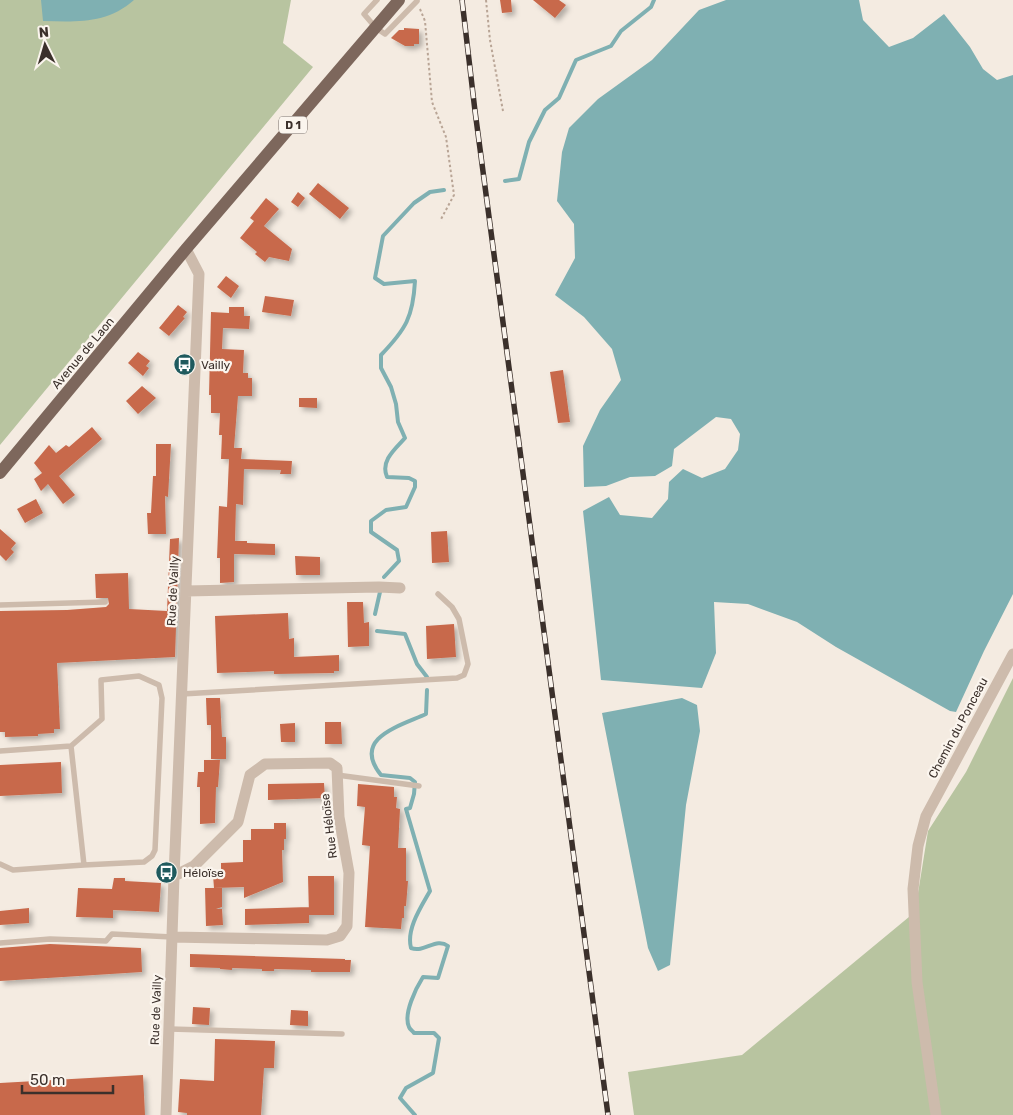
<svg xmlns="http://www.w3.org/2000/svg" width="1013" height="1115" font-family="Rubik,sans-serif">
<defs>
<filter id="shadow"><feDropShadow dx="3.5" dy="3.5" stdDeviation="2.5" flood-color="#0004"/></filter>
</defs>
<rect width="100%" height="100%" fill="#f4ebe1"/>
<path fill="#b8c4a0" d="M 0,0 L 291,0 L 283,43 L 313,67 L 0,445 Z
M 1013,678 L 1013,1115 L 634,1115 L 628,1072 L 742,1055 L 915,912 L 928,831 L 966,772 Z"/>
<path fill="#7fb0b2" d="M 41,0 L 134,0 C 107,24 76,22 43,21 Z
M 726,0 L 859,0 L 863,20 L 889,47 L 913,38 L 944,14 L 970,47 L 983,69 L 997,80 L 1013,75 L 1013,594 L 984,651 L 956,712 L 950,711 L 836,647 L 797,622 L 748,604 L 714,602 L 716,653 L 702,688 L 601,680 L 583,511 L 609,497 L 620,515 L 652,518 L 668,499 L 669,482 L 683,469 L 702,478 L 725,469 L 738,450 L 740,434 L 731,419 L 716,417 L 674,449 L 672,466 L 655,476 L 630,477 L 606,486 L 584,487 L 583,446 L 600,410 L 621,380 L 612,349 L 584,317 L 555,295 L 575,258 L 574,224 L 557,201 L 562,152 L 569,128 L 598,99 L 652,60 L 699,10 Z
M 682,698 L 697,705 L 700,731 L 686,805 L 670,965 L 658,971 L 648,948 L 602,713 Z"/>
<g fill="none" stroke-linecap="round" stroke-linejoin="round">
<path stroke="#7fb0b2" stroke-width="4" d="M 505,181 L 519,179 L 529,142 L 545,110 L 559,98 L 576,60 L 611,46 L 621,31 L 651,7 L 654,0
M 384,577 L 399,561 L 397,550 L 371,532 L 371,521 L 386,510 L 406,507 L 415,487 L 415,481 L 409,478 L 387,477 C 380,461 395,449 405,438 L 398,422 L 396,404 L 391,387 L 381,368 L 381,355 C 406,329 413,317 415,281 L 384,284 L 375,278 L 383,236 L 414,203 L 430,192 L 444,190
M 375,614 L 380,592
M 377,631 L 405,634 L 417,664 L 427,677
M 415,1115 L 400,1098 L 406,1088 L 433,1073 L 439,1038 L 434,1033 L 414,1033 C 413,1031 410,1030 409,1027 C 403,1014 416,988 423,977 L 438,978 L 448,946 C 436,937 425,953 411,948 C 406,929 421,907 430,891 L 406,809 L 410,808 L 414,794 L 415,782 L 410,778 L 381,775 C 351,738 400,726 426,714 L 427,690"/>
</g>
<path fill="#c8694b" filter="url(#shadow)" d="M 500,0 L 511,0 L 512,12 L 502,13 Z
M 533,0 L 559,0 L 566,5 L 555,18 Z
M 404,28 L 419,29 L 419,44 L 414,44 L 414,46 L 405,46 L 391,38 L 399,30 L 404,30 Z
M 318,183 L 349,208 L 340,219 L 309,194 Z
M 298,192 L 305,198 L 298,207 L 291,202 Z
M 266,198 L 279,209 L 264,226 L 292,249 L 289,261 L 269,257 L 265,262 L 255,254 L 257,252 L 240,238 L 254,221 L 250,218 Z
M 226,276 L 239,286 L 231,298 L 217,287 Z
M 265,296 L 294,300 L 291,316 L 262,312 Z
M 178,305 L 187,312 L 183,317 L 185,318 L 169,336 L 159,328 Z
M 229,307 L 244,307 L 244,316 L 250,316 L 249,329 L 223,328 L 222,349 L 244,350 L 243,373 L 248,373 L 248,378 L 252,378 L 252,396 L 238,396 L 234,448 L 242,448 L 241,459 L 292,461 L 291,474 L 280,474 L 281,470 L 244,469 L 243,505 L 236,504 L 235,541 L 247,541 L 247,543 L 275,544 L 275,555 L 234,554 L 234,582 L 220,583 L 220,558 L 217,558 L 219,506 L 227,507 L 229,459 L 221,459 L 222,435 L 219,435 L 220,413 L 211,413 L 211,395 L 209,395 L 211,312 L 229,313 Z
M 138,352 L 150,361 L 146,366 L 149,368 L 143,376 L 128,363 Z
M 563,370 L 570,422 L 558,423 L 550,372 Z
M 142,386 L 156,398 L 138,414 L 126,401 Z
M 299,398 L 317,398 L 317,408 L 299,407 Z
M 92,427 L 102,439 L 59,476 L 75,495 L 63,504 L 48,484 L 41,491 L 34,479 L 42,473 L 34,463 L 49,445 L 56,453 L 66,445 L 69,447 Z
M 156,444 L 171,444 L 168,497 L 165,496 L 166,534 L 148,534 L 147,513 L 151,513 L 153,476 L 156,476 Z
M 36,499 L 43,513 L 25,523 L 17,509 Z
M 0,529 L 16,543 L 11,549 L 14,552 L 6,561 L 0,555 Z
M 447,531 L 449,562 L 432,563 L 431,532 Z
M 179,538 L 175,657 L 57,663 L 60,729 L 54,729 L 54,733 L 38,734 L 38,736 L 5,737 L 5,732 L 0,732 L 0,611 L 67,610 L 106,607 L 109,604 L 108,598 L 96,598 L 95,574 L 128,573 L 129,609 L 167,611 L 170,539 Z
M 295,556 L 320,557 L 320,575 L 296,575 Z
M 347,602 L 363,602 L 364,623 L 369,622 L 369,646 L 348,647 Z
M 288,613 L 289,639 L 294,638 L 294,657 L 339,655 L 339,671 L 334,671 L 334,673 L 274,674 L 274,671 L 217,673 L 215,616 Z
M 454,624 L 456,657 L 427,659 L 426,626 Z
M 206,698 L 220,698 L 222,737 L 226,737 L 226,759 L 211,759 L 211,725 L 207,725 Z
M 325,722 L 341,722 L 342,744 L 325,744 Z
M 295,723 L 295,742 L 281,742 L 280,724 Z
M 204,760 L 220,760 L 218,787 L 216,787 L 215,823 L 200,824 L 200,787 L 197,787 L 198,772 L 204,772 Z
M 61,762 L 62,793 L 0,796 L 0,765 Z
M 324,783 L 325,798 L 268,800 L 268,784 Z
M 358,784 L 394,787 L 394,797 L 397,797 L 396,808 L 400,809 L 398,848 L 406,848 L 406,881 L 408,881 L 406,906 L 404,906 L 404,918 L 402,918 L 401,929 L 365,927 L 370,846 L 362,845 L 365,807 L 357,806 Z
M 274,823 L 286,823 L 286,839 L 284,839 L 284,850 L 282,850 L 283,882 L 244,898 L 244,887 L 214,888 L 213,875 L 221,875 L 221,863 L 243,862 L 243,840 L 251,840 L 251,829 L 274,829 Z
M 308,876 L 334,876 L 334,915 L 309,915 Z
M 114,878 L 125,878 L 125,881 L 161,883 L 159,912 L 113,910 L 113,918 L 76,917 L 78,888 L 112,889 Z
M 205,888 L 222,888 L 222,907 L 216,909 L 222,909 L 223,925 L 206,926 Z
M 309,907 L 309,923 L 245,925 L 245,909 Z
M 29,908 L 29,923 L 0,925 L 0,911 Z
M 50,944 L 141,948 L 142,972 L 0,981 L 0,948 Z
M 190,954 L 345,959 L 345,960 L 351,960 L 350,972 L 311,972 L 311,970 L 274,969 L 274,971 L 262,971 L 262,969 L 232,968 L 232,970 L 220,969 L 220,968 L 190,967 Z
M 193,1007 L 210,1008 L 209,1025 L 192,1024 Z
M 291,1010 L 308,1011 L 308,1026 L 290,1025 Z
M 215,1039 L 275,1041 L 274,1068 L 264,1068 L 261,1115 L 187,1115 L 187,1113 L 178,1112 L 180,1079 L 214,1081 Z
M 143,1075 L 145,1115 L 0,1115 L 0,1083 Z"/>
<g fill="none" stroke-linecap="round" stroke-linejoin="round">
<path stroke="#b9a596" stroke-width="2" stroke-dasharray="2.5 2.5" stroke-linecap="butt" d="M 486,0 L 490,40 L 503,111
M 420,9 L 425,21 L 432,102 L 446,137 L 454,195 L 440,221"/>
<path stroke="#cdbbac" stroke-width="5.5" d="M 377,0 L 364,14 L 376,28 L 385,34 L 417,1
M 0,605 L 105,602
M 182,694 L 457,678 L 464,675 L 468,664 L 459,619 L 452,607 L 438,594
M 71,746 L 102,719 L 101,680 L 139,676 L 159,685 L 162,698 L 155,850 L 152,856 L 144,862 L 84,865
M 0,751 L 71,746 L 84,865 L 13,870 L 0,864
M 337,775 L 419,786
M 0,943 L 50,939 L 106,941 L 112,934 L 172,937
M 170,1029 L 342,1034"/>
<path stroke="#cdbbac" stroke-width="11" d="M 186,591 L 379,587 L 400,588
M 172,937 L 327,940 L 340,936 L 347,926 L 349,873 L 339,817 L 337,768 L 330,763 L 265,764 L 250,775 L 238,822 L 194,866 L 174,876
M 166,1115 L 174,876 L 199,274 L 186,249
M 936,1115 L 917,982 L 913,889 L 918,846 L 926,816 L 1013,654"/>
<path stroke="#7d675c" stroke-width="12" d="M 0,473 L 186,249 L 399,0"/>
<defs>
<path id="rail" d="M 462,0 L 475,111 L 608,1115"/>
</defs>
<use href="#rail" stroke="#3b302b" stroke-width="5.5"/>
<use href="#rail" stroke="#fbf5ee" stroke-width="4" stroke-dasharray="11" stroke-linecap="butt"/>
</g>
<defs>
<symbol id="bus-disc" viewBox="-11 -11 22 22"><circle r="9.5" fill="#1f5a5e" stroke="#fbf5ee"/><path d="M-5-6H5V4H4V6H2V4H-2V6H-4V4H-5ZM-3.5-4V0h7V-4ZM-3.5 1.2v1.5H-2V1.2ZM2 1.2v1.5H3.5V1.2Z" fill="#fff"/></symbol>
</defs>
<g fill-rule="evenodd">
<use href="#bus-disc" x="172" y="352" width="25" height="25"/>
<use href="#bus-disc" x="154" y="860" width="25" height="25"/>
</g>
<g text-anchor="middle" stroke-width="4.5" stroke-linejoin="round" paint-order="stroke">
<rect fill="#fbf5ee" stroke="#756b66" stroke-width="1" x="279" y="116.5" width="28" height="17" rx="4"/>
<g font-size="11" font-weight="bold" fill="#3b302b">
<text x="293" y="129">D 1</text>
</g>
<g font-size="12" fill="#3b302b" stroke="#fbf5ee">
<text transform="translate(83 353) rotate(-50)" y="4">Avenue de Laon</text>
<text transform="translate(173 591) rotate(-87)" y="4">Rue de Vailly</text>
<text transform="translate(958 728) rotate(-62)" y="4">Chemin du Ponceau</text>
<text transform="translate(329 826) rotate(-97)" y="4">Rue Héloïse</text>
<text transform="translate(156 1010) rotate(-88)" y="4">Rue de Vailly</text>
</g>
<g font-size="12" fill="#3b302b" stroke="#fbf5ee" text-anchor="start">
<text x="201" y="369">Vailly</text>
<text x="183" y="877">Héloïse</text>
</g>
</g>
<g transform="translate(45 45) rotate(355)" stroke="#fbf5ee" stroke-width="4" paint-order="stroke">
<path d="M0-4L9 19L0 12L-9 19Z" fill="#3b302b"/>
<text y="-8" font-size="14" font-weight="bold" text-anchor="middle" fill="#3b302b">N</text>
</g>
<path d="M22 1085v8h91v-8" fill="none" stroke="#3b302b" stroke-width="2.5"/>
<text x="30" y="1085" font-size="15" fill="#3b302b" stroke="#fbf5ee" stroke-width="4" paint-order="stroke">50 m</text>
</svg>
